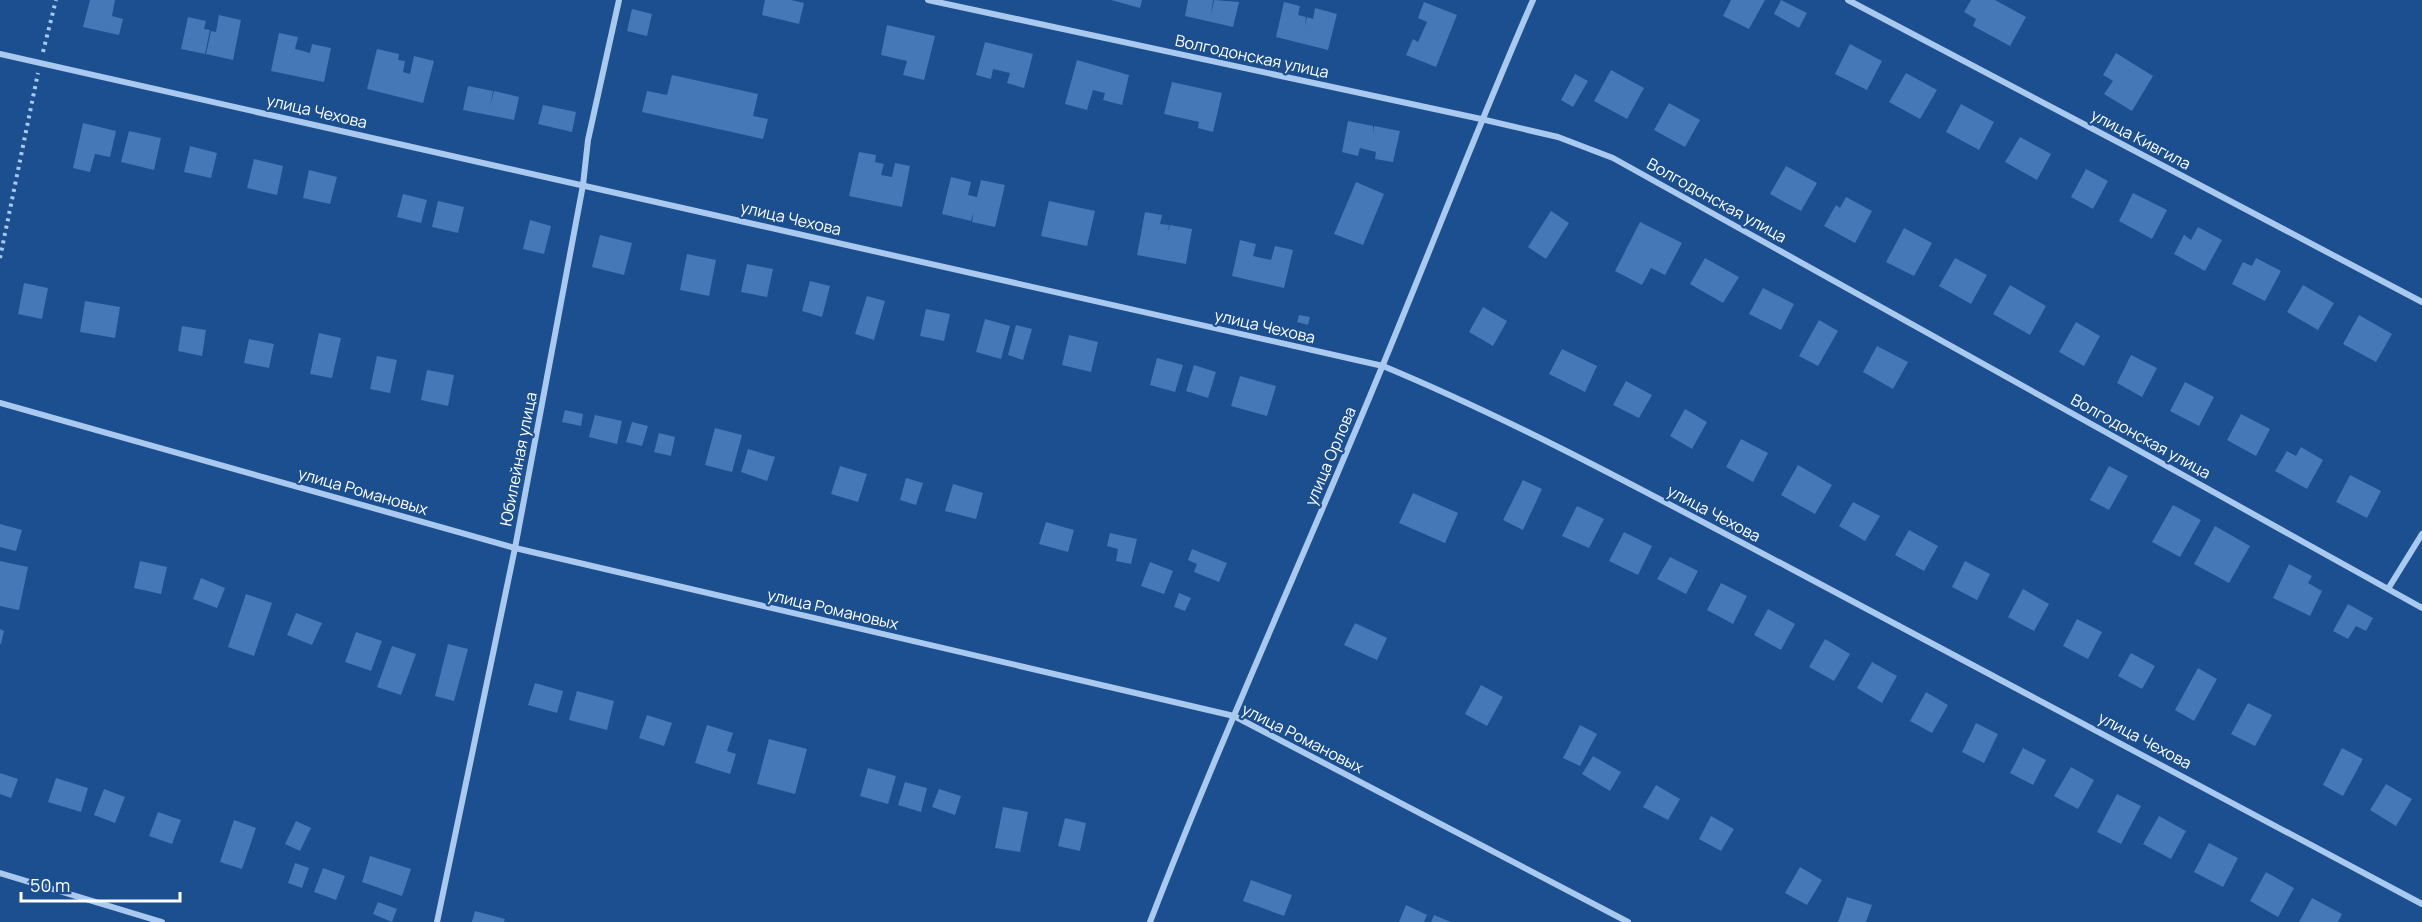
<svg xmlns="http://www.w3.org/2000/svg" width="2422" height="922" font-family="Manrope,sans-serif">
<rect width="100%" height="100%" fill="#1b4f8f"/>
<path fill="#4478b7" d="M 90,0 L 115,0 L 112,16 L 123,19 L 119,35 L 83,27 Z
M 765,0 L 791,0 L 804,3 L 799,24 L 762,15 Z
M 1111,0 L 1142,0 L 1140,8 Z
M 1188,0 L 1213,0 L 1211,15 L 1214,0 L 1239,2 L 1233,27 L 1185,16 Z
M 1731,0 L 1765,0 L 1749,29 L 1723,16 Z
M 1781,0 L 1807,13 L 1799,28 L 1774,14 Z
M 1971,0 L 1995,0 L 2026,17 L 2010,46 L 1973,26 L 1976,19 L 1964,12 Z
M 1284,2 L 1300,6 L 1298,15 L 1306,17 L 1305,26 L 1307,17 L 1313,19 L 1315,8 L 1337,14 L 1328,50 L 1276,37 Z
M 1424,2 L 1457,15 L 1436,67 L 1406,55 L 1413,39 L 1418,42 L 1427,22 L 1418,18 Z
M 632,9 L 652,14 L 647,36 L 627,31 Z
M 219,15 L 241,20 L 233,60 L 206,54 L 211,31 L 216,32 Z
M 188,17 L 206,21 L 204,29 L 210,30 L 205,54 L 181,49 Z
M 887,25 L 935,36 L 924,80 L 903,75 L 907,61 L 881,55 Z
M 279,33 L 298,37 L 295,49 L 303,51 L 310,53 L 312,44 L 331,48 L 324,82 L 271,71 Z
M 985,42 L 1033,54 L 1024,88 L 1007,83 L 1010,73 L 993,69 L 991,79 L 976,75 Z
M 1850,44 L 1882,61 L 1867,90 L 1835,74 Z
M 377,49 L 399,54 L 398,60 L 405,61 L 403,72 L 410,74 L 414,56 L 434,61 L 423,103 L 367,89 Z
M 2116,53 L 2153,76 L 2132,111 L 2104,94 L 2113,81 L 2103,75 Z
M 1077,60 L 1129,75 L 1122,105 L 1103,100 L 1105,93 L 1093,90 L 1087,110 L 1065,104 Z
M 1611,70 L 1644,88 L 1627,119 L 1594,101 Z
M 1906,73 L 1937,90 L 1920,119 L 1889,102 Z
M 1575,74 L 1588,81 L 1573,107 L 1561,100 Z
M 672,75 L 758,94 L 753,116 L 768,119 L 763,139 L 642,112 L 647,91 L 667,95 Z
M 1172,82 L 1222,93 L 1213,132 L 1198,128 L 1199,122 L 1164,114 Z
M 468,86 L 493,91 L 490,106 L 494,91 L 519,97 L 514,120 L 463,110 Z
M 1669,103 L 1700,120 L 1685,147 L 1654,130 Z
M 1961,104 L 1994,122 L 1979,150 L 1946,132 Z
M 543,105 L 576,112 L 572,132 L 538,124 Z
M 1348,121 L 1373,126 L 1373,133 L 1374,126 L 1400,131 L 1393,162 L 1375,159 L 1376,152 L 1360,148 L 1358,156 L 1342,152 Z
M 83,123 L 116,131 L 110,157 L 95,154 L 90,172 L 73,168 Z
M 129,131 L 161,138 L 154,170 L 121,162 Z
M 2020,137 L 2051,154 L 2037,180 L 2005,162 Z
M 190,146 L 217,153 L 211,178 L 184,172 Z
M 859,152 L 876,155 L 875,162 L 884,164 L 881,175 L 892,177 L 895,163 L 910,166 L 902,207 L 849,196 Z
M 254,159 L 283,166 L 277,195 L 247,188 Z
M 1786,166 L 1817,183 L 1801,211 L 1770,194 Z
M 2086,169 L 2108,181 L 2093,209 L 2071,197 Z
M 309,170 L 337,177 L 330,204 L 303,198 Z
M 951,177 L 971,182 L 968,195 L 977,197 L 981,180 L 1005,185 L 995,227 L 972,222 L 974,212 L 971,221 L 942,214 Z
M 1356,182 L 1384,194 L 1363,245 L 1334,234 Z
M 2133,193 L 2167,210 L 2152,239 L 2119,221 Z
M 403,194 L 427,200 L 421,223 L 397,217 Z
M 1846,197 L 1872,211 L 1855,243 L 1824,226 L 1836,205 L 1840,208 Z
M 438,201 L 464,207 L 458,233 L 432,227 Z
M 1049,201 L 1095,211 L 1087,246 L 1041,236 Z
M 1551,211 L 1569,223 L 1546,259 L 1528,247 Z
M 1145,212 L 1162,215 L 1160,224 L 1169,225 L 1168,232 L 1170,225 L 1192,229 L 1186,264 L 1137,255 Z
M 530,220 L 551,226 L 544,254 L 523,249 Z
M 1640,222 L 1682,243 L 1665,275 L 1651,268 L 1642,285 L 1615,271 Z
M 2198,227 L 2222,240 L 2205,271 L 2174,254 L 2184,235 L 2191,240 Z
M 1904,228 L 1932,243 L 1914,276 L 1886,262 Z
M 600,235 L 632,243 L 624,275 L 592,267 Z
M 1240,240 L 1256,244 L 1253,256 L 1271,260 L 1275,246 L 1293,250 L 1284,288 L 1232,276 Z
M 687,254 L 716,260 L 709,296 L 680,290 Z
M 1705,258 L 1739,277 L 1723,303 L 1690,284 Z
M 1955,258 L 1987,275 L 1971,304 L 1939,286 Z
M 2256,258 L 2281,271 L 2265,301 L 2232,284 L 2243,262 L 2252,266 Z
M 747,264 L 773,269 L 767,297 L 741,292 Z
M 810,281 L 830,286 L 822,317 L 802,311 Z
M 24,283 L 48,288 L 42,319 L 18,314 Z
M 2010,285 L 2046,306 L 2030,335 L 1993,314 Z
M 2303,285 L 2334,303 L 2318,330 L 2287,312 Z
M 1763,288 L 1794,304 L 1781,330 L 1749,314 Z
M 867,296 L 885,301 L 874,340 L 855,334 Z
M 85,301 L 120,307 L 115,338 L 80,332 Z
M 1483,307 L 1507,321 L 1493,346 L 1469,332 Z
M 926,309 L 950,314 L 944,341 L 920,336 Z
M 1299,315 L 1310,317 L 1308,325 L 1297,322 Z
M 2359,315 L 2392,334 L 2376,362 L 2343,344 Z
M 985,319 L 1010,326 L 1001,359 L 976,352 Z
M 1819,320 L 1838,331 L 1818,366 L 1799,356 Z
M 2076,322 L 2100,336 L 2084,366 L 2059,352 Z
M 1016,325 L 1032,329 L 1023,360 L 1008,355 Z
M 182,326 L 206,330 L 202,356 L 178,351 Z
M 319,333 L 341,338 L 332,378 L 310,374 Z
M 1069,335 L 1098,342 L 1091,372 L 1062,365 Z
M 249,339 L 274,344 L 269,368 L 244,363 Z
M 1877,346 L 1908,362 L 1893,389 L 1863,372 Z
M 1562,349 L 1597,366 L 1585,392 L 1549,374 Z
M 2131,355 L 2157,368 L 2142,397 L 2117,383 Z
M 377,356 L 397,360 L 390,393 L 370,389 Z
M 1157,358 L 1183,365 L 1175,392 L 1150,385 Z
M 1194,365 L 1216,372 L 1208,398 L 1186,391 Z
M 427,370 L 454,375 L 448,406 L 421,400 Z
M 1240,376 L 1276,386 L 1267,416 L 1231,406 Z
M 1626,381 L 1652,395 L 1639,418 L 1613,405 Z
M 2185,382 L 2214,397 L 2199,426 L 2170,411 Z
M 1685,409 L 1707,422 L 1692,449 L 1670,436 Z
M 565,410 L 583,414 L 581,426 L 562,422 Z
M 2241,414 L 2270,429 L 2256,456 L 2227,440 Z
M 595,415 L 622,421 L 617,444 L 589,437 Z
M 632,422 L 648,426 L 642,446 L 626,442 Z
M 715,428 L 742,435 L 732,472 L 705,465 Z
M 659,433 L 675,437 L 671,456 L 654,452 Z
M 1741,439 L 1768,453 L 1753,482 L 1726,467 Z
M 2301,447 L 2323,460 L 2307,489 L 2275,471 L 2287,451 L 2296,456 Z
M 748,449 L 775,457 L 767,481 L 741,472 Z
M 1798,465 L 1832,485 L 1815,514 L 1781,495 Z
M 840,466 L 867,474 L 858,502 L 831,494 Z
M 2109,466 L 2128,476 L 2109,510 L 2090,500 Z
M 2350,475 L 2381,491 L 2367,518 L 2336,502 Z
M 906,478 L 923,483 L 916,505 L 900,500 Z
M 1523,480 L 1542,489 L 1523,530 L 1503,520 Z
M 953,484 L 983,493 L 976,519 L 945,511 Z
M 1413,493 L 1458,513 L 1445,543 L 1399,523 Z
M 1853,502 L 1880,516 L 1865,541 L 1839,526 Z
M 2173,505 L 2201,520 L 2180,557 L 2152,542 Z
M 1577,506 L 1604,519 L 1589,548 L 1562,536 Z
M 1046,522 L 1074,530 L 1068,552 L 1039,544 Z
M 0,524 L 22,530 L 16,551 L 0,547 Z
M 2215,526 L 2250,546 L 2229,583 L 2194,564 Z
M 1909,530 L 1938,546 L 1924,571 L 1895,555 Z
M 1624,532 L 1652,546 L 1638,575 L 1609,561 Z
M 1110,533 L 1137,539 L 1131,564 L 1116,561 L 1118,549 L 1107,546 Z
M 1192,549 L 1227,563 L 1219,582 L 1194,572 L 1197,564 L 1188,560 Z
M 1670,557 L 1698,571 L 1686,594 L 1657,579 Z
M 0,561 L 28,567 L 19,610 L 0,606 Z
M 140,561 L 167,567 L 161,594 L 134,588 Z
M 1965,561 L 1990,574 L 1977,600 L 1952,587 Z
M 1150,562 L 1173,571 L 1164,594 L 1141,586 Z
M 2289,564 L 2312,576 L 2308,583 L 2322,591 L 2310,616 L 2273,598 Z
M 201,578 L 225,588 L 217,608 L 193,599 Z
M 1721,583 L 1747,596 L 1733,624 L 1707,610 Z
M 2023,589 L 2049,604 L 2034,631 L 2008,617 Z
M 1179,593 L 1191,598 L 1185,611 L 1174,607 Z
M 246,594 L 272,603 L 254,656 L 228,647 Z
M 2348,604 L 2373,618 L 2366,631 L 2356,626 L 2348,639 L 2333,631 Z
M 1768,609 L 1795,624 L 1781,650 L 1754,635 Z
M 296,613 L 322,623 L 312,645 L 287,635 Z
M 2077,619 L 2102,632 L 2088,659 L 2063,646 Z
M 1355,623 L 1387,638 L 1377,660 L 1344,645 Z
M 0,629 L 4,631 L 1,644 L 0,644 Z
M 356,632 L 382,641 L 371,671 L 345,662 Z
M 1825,639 L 1850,654 L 1834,681 L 1809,667 Z
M 448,644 L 468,649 L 454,701 L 435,696 Z
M 392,646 L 416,654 L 401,695 L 377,687 Z
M 2131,653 L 2155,666 L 2142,689 L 2118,676 Z
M 1872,662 L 1897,676 L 1882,703 L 1857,688 Z
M 2198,668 L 2217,679 L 2194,721 L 2175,710 Z
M 535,683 L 563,691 L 557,713 L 528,705 Z
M 1481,685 L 1503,697 L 1487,726 L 1465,714 Z
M 577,691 L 614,701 L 607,730 L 569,720 Z
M 1926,692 L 1948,705 L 1932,733 L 1910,721 Z
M 2248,703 L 2272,715 L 2255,746 L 2231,734 Z
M 647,715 L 672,723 L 664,746 L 639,738 Z
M 1976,723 L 1998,734 L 1984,763 L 1962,752 Z
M 707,725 L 733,733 L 727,751 L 736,754 L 730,774 L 695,763 Z
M 1580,725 L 1597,734 L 1580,766 L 1563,758 Z
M 769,739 L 807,749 L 795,794 L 757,784 Z
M 2023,748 L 2046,760 L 2033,785 L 2010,773 Z
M 2342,748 L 2363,759 L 2343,796 L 2323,785 Z
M 1593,756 L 1621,772 L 1610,791 L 1582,774 Z
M 2071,767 L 2094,780 L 2078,809 L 2054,796 Z
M 868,768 L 896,776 L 888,804 L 860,796 Z
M 0,773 L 18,779 L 11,798 L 0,794 Z
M 56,778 L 88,788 L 81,812 L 48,802 Z
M 905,782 L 927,788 L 921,812 L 898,805 Z
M 2386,784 L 2412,799 L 2396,826 L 2370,810 Z
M 1656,785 L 1680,799 L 1668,820 L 1643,807 Z
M 104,789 L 125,797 L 115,823 L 94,815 Z
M 939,789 L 961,796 L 955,815 L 932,807 Z
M 2117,794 L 2141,806 L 2121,844 L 2097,832 Z
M 1003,807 L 1028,812 L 1020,852 L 995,848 Z
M 158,812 L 181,820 L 172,844 L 149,836 Z
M 1711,816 L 1734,829 L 1721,851 L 1699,839 Z
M 2159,816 L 2186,831 L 2171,859 L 2143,844 Z
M 1065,818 L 1086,823 L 1080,851 L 1058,846 Z
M 234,820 L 256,828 L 242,869 L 220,862 Z
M 296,821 L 311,828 L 300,851 L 285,844 Z
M 2209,843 L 2238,858 L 2223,887 L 2194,872 Z
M 370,856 L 411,869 L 402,896 L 362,882 Z
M 295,863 L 309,868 L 302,888 L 288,883 Z
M 1800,867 L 1822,880 L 1807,905 L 1785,893 Z
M 323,868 L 345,876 L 336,900 L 314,892 Z
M 2266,872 L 2294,888 L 2278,917 L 2250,901 Z
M 1251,880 L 1292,895 L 1284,916 L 1243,901 Z
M 1847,897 L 1872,905 L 1866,922 L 1838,922 Z
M 2312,898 L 2342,914 L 2338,922 L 2299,922 Z
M 378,902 L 397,909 L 392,922 L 373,914 Z
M 1406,905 L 1427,915 L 1424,922 L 1399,922 Z
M 475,911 L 505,919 L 504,922 L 472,922 Z
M 1434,915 L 1451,922 L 1431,922 Z"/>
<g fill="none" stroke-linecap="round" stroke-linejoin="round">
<path stroke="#a9c9ee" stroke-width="4" stroke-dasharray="3 4.5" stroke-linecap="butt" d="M 43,52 L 56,0
M 0,258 L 38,73"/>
<path stroke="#a9c9ee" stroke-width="6" d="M 928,0 L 1481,119 L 1558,137 L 1613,158 L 2422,608
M 1848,0 L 2422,302
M 0,54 L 1383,366 C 1522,424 1655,497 1788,567 C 2000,678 2211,791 2422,904
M 0,403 L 515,548 L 1234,716 L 1628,922
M 2388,589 L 2422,534
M 0,873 L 162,922
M 437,922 L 515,548 L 583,185 L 588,140 L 619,0
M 1150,922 C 1222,735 1306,552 1382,367 C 1433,244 1480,121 1533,0"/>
</g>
<g text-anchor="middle" stroke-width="4.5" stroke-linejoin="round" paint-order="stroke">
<g font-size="16" fill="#fff" stroke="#1b4f8f">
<text transform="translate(1252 56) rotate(12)" y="6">Волгодонская улица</text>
<text transform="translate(317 111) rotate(13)" y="6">улица Чехова</text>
<text transform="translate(2141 139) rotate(28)" y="6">улица Кивгила</text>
<text transform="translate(1717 200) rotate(29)" y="6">Волгодонская улица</text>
<text transform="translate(791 218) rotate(13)" y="6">улица Чехова</text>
<text transform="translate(1265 326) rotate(13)" y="6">улица Чехова</text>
<text transform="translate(2141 436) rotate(29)" y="6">Волгодонская улица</text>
<text transform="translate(1330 456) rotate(-67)" y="6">улица Орлова</text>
<text transform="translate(518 459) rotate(-79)" y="6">Юбилейная улица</text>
<text transform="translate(363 491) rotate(16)" y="6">улица Романовых</text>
<text transform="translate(1714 513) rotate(28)" y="6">улица Чехова</text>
<text transform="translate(833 609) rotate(13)" y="6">улица Романовых</text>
<text transform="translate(1303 738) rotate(27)" y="6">улица Романовых</text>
<text transform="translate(2145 740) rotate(28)" y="6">улица Чехова</text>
</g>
</g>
<path d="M21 892v9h159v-9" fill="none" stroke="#ffffff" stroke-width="3"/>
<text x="30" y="892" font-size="18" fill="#ffffff" stroke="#1b4f8f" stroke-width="4.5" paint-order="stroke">50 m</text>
</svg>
